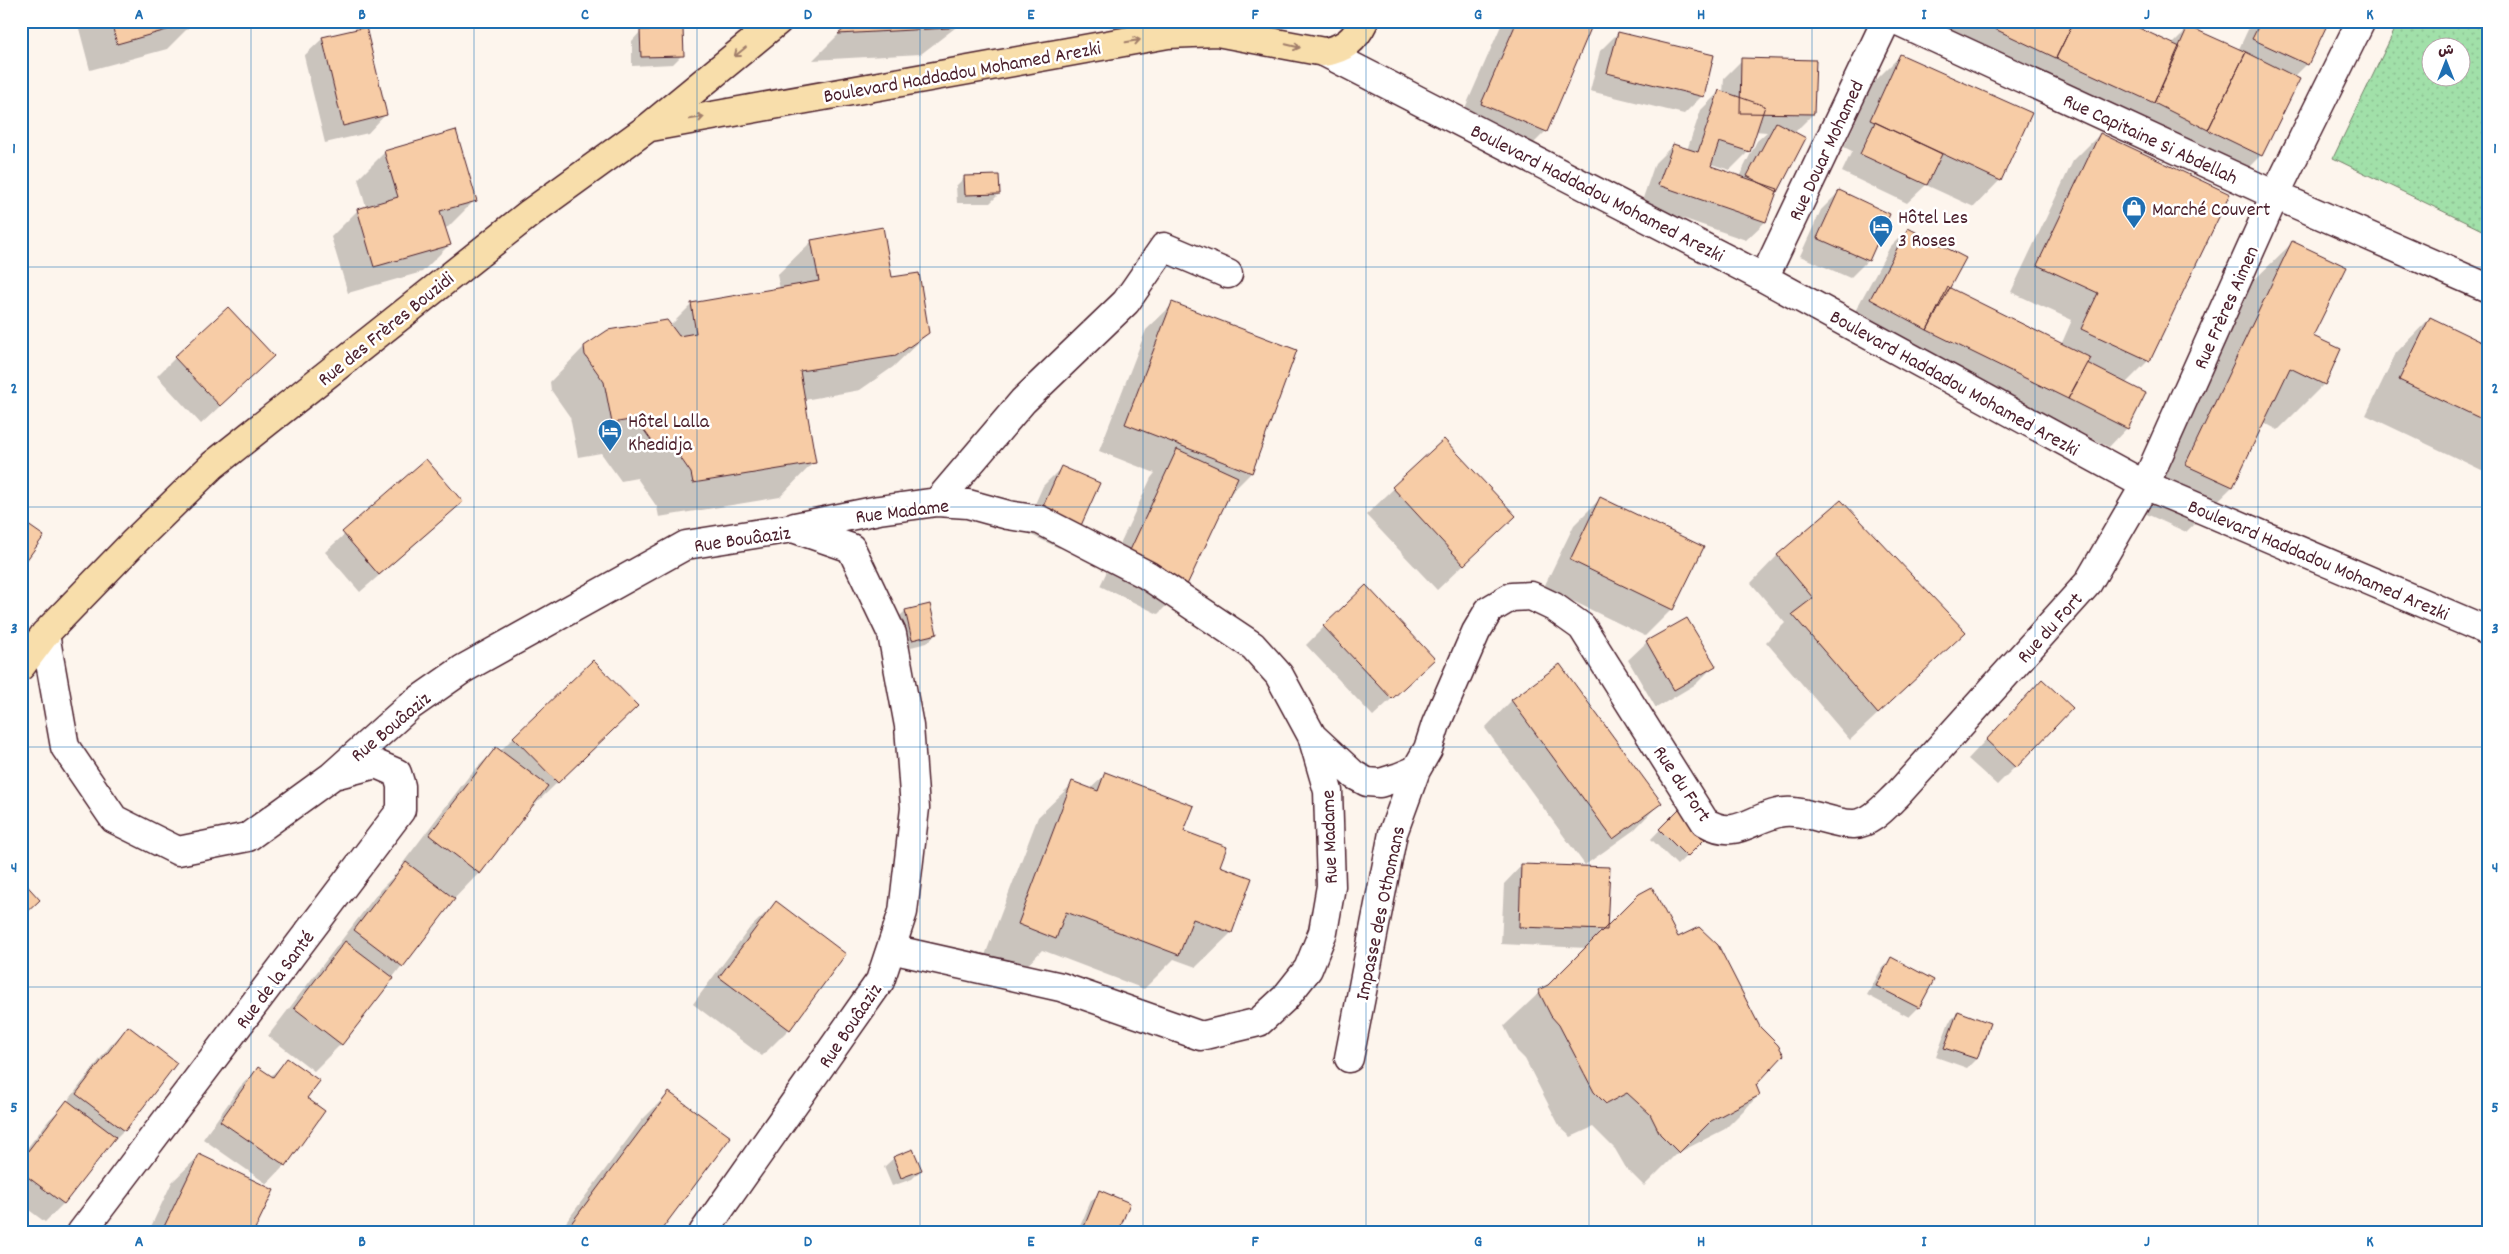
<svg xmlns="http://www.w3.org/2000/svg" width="2509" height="1254" font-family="Dekko,'Playpen Sans Arabic',sans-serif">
<defs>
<pattern id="garden-dots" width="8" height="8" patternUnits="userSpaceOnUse" patternTransform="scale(1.25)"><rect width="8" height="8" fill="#a1e0a9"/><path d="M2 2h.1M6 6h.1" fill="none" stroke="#8cc092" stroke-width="1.8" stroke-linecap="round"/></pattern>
</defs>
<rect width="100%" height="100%" fill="#fdf5ed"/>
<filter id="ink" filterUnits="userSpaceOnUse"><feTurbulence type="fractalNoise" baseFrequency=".02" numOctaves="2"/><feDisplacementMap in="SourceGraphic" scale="10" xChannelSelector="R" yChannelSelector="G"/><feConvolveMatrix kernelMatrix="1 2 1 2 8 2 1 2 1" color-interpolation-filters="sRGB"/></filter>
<g filter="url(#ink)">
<path fill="url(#garden-dots)" stroke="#76806a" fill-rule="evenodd" d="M 2399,21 L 2488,21 L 2488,233 L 2333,158 ZM 2432,48 L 2462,48 L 2462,78 L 2432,78 Z"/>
<path fill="#0003" fill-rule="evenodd" d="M 77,21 L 193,21 L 194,22 L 167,49 L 90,70 Z
M 856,21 L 964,21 L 921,54 L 813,60 L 838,35 Z
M 1503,21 L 1593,21 L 1546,131 L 1519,158 L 1455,131 Z
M 1913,21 L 2121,21 L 2172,45 L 2189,28 L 2238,51 L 2252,21 L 2327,21 L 2307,64 L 2294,77 L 2261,155 L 2243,173 Z
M 641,31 L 682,55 L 673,64 L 632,66 L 632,41 Z
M 1618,33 L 1702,96 L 1684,114 L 1590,91 L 1600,51 Z
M 323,38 L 386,114 L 368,133 L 325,143 L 304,56 Z
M 1901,55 L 2000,180 L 1974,207 L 1926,185 L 1907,203 L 1842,172 L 1852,151 L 1844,147 L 1874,82 Z
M 1742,60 L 1813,114 L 1794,133 L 1765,222 L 1746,240 L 1641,204 L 1655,163 L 1673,145 L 1687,150 L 1701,110 L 1720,91 L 1723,93 L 1724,78 ZM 1755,131 L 1767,132 L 1757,141 L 1739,177 L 1710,167 L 1711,164 L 1730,170 L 1748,152 Z
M 2100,134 L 2149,360 L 2125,384 L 2127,428 L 2109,447 L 2049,416 L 2041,425 L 1852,317 L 1890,247 L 1908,229 L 1948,289 L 2061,345 L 2072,320 L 2011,292 L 2073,161 Z
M 385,152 L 475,200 L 448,227 L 444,228 L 449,245 L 422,272 L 348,293 L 331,237 L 358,210 L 366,207 L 358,179 Z
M 965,177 L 999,194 L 990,203 L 957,203 L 956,186 Z
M 1839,192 L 1868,260 L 1850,278 L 1800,256 L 1821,210 Z
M 812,241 L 891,279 L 928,333 L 893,367 L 860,390 L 804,400 L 814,462 L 780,497 L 659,517 L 657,507 L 637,478 L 621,481 L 601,453 L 578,457 L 570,417 L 551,390 L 550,382 L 584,347 L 670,326 L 691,305 L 780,289 L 777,275 Z
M 2292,243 L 2324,384 L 2278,430 L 2263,422 L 2232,487 L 2186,532 L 2140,511 L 2246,288 Z
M 1173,304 L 1251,473 L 1227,497 L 1185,587 L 1158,614 L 1100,586 L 1151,478 L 1155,473 L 1099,451 L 1146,330 Z
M 2430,318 L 2488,346 L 2488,473 L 2366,415 L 2396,353 Z
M 175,358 L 254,374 L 201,424 L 157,376 Z
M 1444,441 L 1514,516 L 1437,590 L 1366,515 Z
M 426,461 L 443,520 L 360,592 L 325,552 Z
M 1062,467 L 1078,530 L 1059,548 L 1023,531 L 1043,486 Z
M 1601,498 L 1672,609 L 1645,636 L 1544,587 L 1574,525 Z
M 1841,501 L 1965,632 L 1850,740 L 1766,642 L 1785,623 L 1751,583 L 1777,556 Z
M 905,611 L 936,634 L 927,643 L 903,649 L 896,620 Z
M 1687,619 L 1714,666 L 1696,684 L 1656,708 L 1628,660 L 1647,642 Z
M 1324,627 L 1415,677 L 1373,716 L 1306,645 Z
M 1560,666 L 1660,803 L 1634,830 L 1585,865 L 1485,728 L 1511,701 Z
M 2024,699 L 2015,767 L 1997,785 L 1968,759 Z
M 609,733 L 530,809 L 479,873 L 452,901 L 341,1044 L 314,1071 L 268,1036 L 380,890 L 406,864 L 403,863 L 469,776 L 496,749 L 500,751 L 514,737 Z
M 1106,774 L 1183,832 L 1218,867 L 1251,879 L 1231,933 L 1196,967 L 1174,959 L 1144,989 L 1042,950 L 1021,972 L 984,958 L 1038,817 L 1073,783 L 1090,789 Z
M 1680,809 L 1707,836 L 1677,865 L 1651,839 Z
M 1522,865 L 1604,927 L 1598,933 L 1754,1085 L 1759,1095 L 1725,1129 L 1676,1154 L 1644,1186 L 1626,1168 L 1615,1149 L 1593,1127 L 1571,1137 L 1560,1127 L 1525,1059 L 1517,1051 L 1504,1026 L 1587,948 L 1501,944 L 1504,884 Z
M 776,903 L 845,954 L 789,1029 L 762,1056 L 693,1004 L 749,929 Z
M 1891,959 L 1933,980 L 1918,1008 L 1909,1017 L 1867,995 L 1882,968 Z
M 1958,1013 L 1989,1023 L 1976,1059 L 1967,1068 L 1936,1057 L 1949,1022 Z
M 128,1028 L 124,1130 L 107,1147 L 63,1204 L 45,1222 L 21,1204 L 21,1156 L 49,1120 L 68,1101 L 110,1046 Z
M 287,1060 L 305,1099 L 323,1111 L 285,1165 L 267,1184 L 203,1139 L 240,1087 L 258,1068 L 270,1077 Z
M 669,1093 L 658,1233 L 558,1233 L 642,1120 Z
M 199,1156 L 252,1233 L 148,1233 L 172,1182 Z
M 894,1158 L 921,1170 L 912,1179 L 892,1186 L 884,1167 Z
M 1100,1192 L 1116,1233 L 1077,1233 L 1091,1201 Z"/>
<path fill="#f7cca6" stroke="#4a1f2b" d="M 111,21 L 195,21 L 195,22 L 117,44 Z
M 854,21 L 957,21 L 949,28 L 838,34 Z
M 1517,21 L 1594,21 L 1547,132 L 1481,104 Z
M 1978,21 L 2074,21 L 2056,58 Z
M 2074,21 L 2124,21 L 2180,47 L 2154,103 L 2056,58 Z
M 2261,21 L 2329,21 L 2308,65 L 2252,39 Z
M 2188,26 L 2246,52 L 2208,130 L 2154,103 Z
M 366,27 L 387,115 L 343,126 L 322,37 Z
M 683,29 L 684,56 L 641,57 L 640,30 Z
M 1618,32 L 1714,55 L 1704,97 L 1607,73 Z
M 2246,52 L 2300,79 L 2262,156 L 2208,130 Z
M 1900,54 L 2032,113 L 2001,181 L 1870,120 Z
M 1741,58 L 1816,60 L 1814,114 L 1740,113 Z
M 1719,90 L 1765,106 L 1750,152 L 1719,142 L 1711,166 L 1778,189 L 1766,222 L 1658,185 L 1673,144 L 1698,152 Z
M 1776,122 L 1806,138 L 1778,192 L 1747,176 Z
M 1875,122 L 1942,154 L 1927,185 L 1860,154 Z
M 456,130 L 477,201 L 440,211 L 451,245 L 374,267 L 357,209 L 398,197 L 384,151 Z
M 2100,133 L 2230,194 L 2150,361 L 2081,329 L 2098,293 L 2037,265 Z
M 999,175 L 1000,194 L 965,195 L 964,176 Z
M 1839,190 L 1890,214 L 1869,261 L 1817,238 Z
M 883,227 L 892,277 L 919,273 L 929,333 L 896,356 L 800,371 L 816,463 L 693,483 L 691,473 L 671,444 L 656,447 L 636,419 L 612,423 L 604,382 L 585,355 L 584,346 L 608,330 L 667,320 L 679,336 L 696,333 L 691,303 L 819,281 L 811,240 Z
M 1908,228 L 1966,258 L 1927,330 L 1870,299 Z
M 2292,241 L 2347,267 L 2313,336 L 2341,349 L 2325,385 L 2290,368 L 2233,487 L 2185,465 Z
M 1948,287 L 2091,358 L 2068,399 L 1927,330 Z
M 1172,302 L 1297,350 L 1252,473 L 1125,424 Z
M 228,307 L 274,356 L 220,406 L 174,357 Z
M 2430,317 L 2488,345 L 2488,422 L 2399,380 Z
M 2087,363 L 2146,393 L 2128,429 L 2068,399 Z
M 1444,439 L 1516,516 L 1464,565 L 1392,487 Z
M 1177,449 L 1238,477 L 1186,587 L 1126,559 Z
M 426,459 L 463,502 L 379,575 L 342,532 Z
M 1061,466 L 1100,483 L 1079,530 L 1040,513 Z
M 1600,497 L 1704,547 L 1673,610 L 1570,560 Z
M 1841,500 L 1966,632 L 1878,714 L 1792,614 L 1813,598 L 1777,555 Z
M 21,520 L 44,536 L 21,568 Z
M 1366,585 L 1435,659 L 1392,699 L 1323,626 Z
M 930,604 L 937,634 L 912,640 L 905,610 Z
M 1687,618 L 1716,666 L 1674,690 L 1646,641 Z
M 593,660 L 638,706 L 558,783 L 513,737 Z
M 1560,664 L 1662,803 L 1613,839 L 1511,700 Z
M 2042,679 L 2073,708 L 2016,768 L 1986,740 Z
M 496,747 L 548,786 L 480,874 L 429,835 Z
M 1105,772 L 1194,806 L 1184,831 L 1227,847 L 1220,866 L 1252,878 L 1232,933 L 1193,919 L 1179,955 L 1066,912 L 1056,939 L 1018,924 L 1072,781 L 1098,791 Z
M 1680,808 L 1708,836 L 1687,857 L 1659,829 Z
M 406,862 L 455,899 L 403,967 L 354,930 Z
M 1521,864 L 1610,867 L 1607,930 L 1519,927 Z
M 21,879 L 40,900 L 21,918 Z
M 1652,887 L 1678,937 L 1699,927 L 1718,945 L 1760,1027 L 1778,1045 L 1784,1055 L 1756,1085 L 1760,1095 L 1711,1121 L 1679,1153 L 1660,1134 L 1650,1114 L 1627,1093 L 1606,1104 L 1594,1092 L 1559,1025 L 1551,1016 L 1538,990 L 1548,985 L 1639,894 Z
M 776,901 L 846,954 L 790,1030 L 719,977 Z
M 345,941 L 394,978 L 342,1045 L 294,1008 Z
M 1891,957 L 1934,980 L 1919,1008 L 1876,986 Z
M 1958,1011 L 1990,1023 L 1977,1059 L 1944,1048 Z
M 128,1026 L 177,1063 L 125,1131 L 76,1094 Z
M 287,1058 L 320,1081 L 307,1098 L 325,1111 L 286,1166 L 220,1121 L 258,1067 L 273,1077 Z
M 669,1092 L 731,1137 L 659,1233 L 564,1233 Z
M 67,1100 L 116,1137 L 64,1204 L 21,1172 L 21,1160 Z
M 913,1149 L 922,1170 L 901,1178 L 893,1157 Z
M 199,1154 L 274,1190 L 253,1233 L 161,1233 Z
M 1099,1190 L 1130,1203 L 1118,1233 L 1099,1233 L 1084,1227 Z"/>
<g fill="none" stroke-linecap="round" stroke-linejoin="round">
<defs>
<path id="minor" d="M 1898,21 L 2275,195 L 2488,288
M 1324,52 L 1764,278 L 2145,485 L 2488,631
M 1764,278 L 1886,21
M 937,502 L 1023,401 L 1126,302 L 1164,247 L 1228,274
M 795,527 L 879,510 L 937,502 L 968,504 L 1008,515 L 1040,520 L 1147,575 L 1253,646 L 1279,675 L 1312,736 L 1328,791 L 1331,886 L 1323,932 L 1308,969 L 1285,998 L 1259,1022 L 1201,1036 L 1061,987 L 891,949
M 45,634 L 65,747 L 114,819 L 178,851 L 248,837 L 332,776 L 410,706 L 463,669 L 686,545 L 793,528 L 851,548 L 892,634 L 909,726 L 915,808 L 903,912 L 880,981 L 703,1233
M 1312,736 L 1354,775 L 1367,782 L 1380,783 L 1399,777 L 1416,770 L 1428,749 L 1436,724 L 1453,685 L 1476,632 L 1489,610 L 1511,597 L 1531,596 L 1554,607 L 1582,627 L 1705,822 C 1736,840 1748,820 1778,813 C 1801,807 1833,825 1854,824 C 1872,823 1886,805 1898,794 L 2088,583 L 2145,485 L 2275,195 L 2361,21
M 1349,1058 L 1393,833 L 1416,770
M 81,1233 L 401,810 L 401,786 L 397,773 L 376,764 L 338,774"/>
<path id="major" d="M 651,127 L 1168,34 L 1217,32 L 1324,52 C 1344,49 1355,40 1364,21
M 21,666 L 45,634 L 134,542 L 213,465 L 530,213 L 649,127 L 778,21"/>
</defs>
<use href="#minor" stroke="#4a1f2b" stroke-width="31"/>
<use href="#major" stroke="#4a1f2b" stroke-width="31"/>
<use href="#minor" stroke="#fff" stroke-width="28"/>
<use href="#major" stroke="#f8deab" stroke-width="28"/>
</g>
<defs><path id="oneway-shaft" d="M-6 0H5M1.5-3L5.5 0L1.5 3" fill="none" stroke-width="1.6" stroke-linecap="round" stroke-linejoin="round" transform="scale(1.25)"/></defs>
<g stroke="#a17e6b">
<use href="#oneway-shaft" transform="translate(1133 41) rotate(-10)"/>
<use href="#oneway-shaft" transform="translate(1293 46) rotate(13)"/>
<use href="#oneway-shaft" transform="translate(740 52) rotate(141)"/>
<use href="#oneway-shaft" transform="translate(697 118) rotate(-10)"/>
</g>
</g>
<path fill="none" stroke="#1f6fb2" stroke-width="1" stroke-opacity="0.55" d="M 251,21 L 251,1233M 474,21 L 474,1233M 697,21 L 697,1233M 920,21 L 920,1233M 1143,21 L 1143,1233M 1366,21 L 1366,1233M 1589,21 L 1589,1233M 1812,21 L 1812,1233M 2035,21 L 2035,1233M 2258,21 L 2258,1233M 21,267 L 2488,267M 21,507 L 2488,507M 21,747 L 2488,747M 21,987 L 2488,987"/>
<defs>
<symbol id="shop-pin" viewBox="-11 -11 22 30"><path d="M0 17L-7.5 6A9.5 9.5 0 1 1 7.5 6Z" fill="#1f6fb2" stroke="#fff"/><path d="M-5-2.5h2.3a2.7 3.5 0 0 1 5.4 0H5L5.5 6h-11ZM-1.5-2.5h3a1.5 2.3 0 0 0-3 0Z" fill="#fff"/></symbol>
<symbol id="hotel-pin" viewBox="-11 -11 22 30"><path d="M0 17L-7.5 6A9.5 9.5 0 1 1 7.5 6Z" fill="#1f6fb2" stroke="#fff"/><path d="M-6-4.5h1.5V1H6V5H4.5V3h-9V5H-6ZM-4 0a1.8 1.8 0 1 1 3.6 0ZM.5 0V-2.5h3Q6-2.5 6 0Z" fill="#fff"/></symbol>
</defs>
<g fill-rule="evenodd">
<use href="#shop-pin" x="2120" y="194" width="28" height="38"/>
<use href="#hotel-pin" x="1867" y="213" width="28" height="38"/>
<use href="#hotel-pin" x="596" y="417" width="28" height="38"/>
</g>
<g text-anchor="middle" stroke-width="5" stroke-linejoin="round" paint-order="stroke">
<g font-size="20" fill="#4a1f2b" stroke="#fff">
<text transform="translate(962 71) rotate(-10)" y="7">Boulevard Haddadou Mohamed Arezki</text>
<text transform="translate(2151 138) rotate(25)" y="7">Rue Capitaine Si Abdellah</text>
<text transform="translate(1825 150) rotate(-65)" y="7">Rue Douar Mohamed</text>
<text transform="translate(1598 192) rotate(27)" y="7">Boulevard Haddadou Mohamed Arezki</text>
<text transform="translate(2225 307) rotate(-66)" y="7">Rue Frères Aimen</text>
<text transform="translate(385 328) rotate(-39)" y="7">Rue des Frères Bouzidi</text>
<text transform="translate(1955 382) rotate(29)" y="7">Boulevard Haddadou Mohamed Arezki</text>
<text transform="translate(902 510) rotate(-7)" y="7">Rue Madame</text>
<text transform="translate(742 538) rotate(-8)" y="7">Rue Bouâaziz</text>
<text transform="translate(2319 559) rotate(23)" y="7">Boulevard Haddadou Mohamed Arezki</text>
<text transform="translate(2049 627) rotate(-48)" y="7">Rue du Fort</text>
<text transform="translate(390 726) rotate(-40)" y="7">Rue Bouâaziz</text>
<text transform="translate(1683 783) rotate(56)" y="7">Rue du Fort</text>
<text transform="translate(1328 837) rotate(-92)" y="7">Rue Madame</text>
<text transform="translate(1379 913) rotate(-78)" y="7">Impasse des Othomans</text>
<text transform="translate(274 979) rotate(-53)" y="7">Rue de la Santé</text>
<text transform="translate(849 1025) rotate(-56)" y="7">Rue Bouâaziz</text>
</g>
<g font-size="20" fill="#4a1f2b" stroke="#fff" text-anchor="start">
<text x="2152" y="215">Marché Couvert</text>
<text x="1898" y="223">Hôtel Les<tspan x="1898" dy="23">3 Roses</tspan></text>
<text x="628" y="427">Hôtel Lalla<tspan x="628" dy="23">Khedidja</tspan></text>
</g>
</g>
<rect width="2509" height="1254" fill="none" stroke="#fff" stroke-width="55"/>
<g transform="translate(2446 62)"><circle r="24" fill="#ffffff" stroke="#b7a5aa"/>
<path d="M0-4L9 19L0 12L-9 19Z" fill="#1f6fb2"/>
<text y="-8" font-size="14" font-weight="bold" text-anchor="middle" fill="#4a1f2b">ش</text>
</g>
<rect x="28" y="28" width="2454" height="1198" fill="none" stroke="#1f6fb2" stroke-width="2"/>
<g font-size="16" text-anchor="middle" font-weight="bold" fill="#1f6fb2">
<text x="139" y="19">A</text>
<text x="362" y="19">B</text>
<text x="585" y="19">C</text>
<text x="808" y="19">D</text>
<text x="1031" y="19">E</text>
<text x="1255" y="19">F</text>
<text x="1478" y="19">G</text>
<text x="1701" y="19">H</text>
<text x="1924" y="19">I</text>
<text x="2147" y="19">J</text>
<text x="2370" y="19">K</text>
<text x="14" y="153">1</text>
<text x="2495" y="153">1</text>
<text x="14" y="393">2</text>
<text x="2495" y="393">2</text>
<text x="14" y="633">3</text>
<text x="2495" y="633">3</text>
<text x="14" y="872">4</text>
<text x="2495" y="872">4</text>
<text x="14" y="1112">5</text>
<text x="2495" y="1112">5</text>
<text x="139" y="1246">A</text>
<text x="362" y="1246">B</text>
<text x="585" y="1246">C</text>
<text x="808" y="1246">D</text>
<text x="1031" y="1246">E</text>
<text x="1255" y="1246">F</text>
<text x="1478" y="1246">G</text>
<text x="1701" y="1246">H</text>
<text x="1924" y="1246">I</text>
<text x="2147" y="1246">J</text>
<text x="2370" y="1246">K</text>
</g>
</svg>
